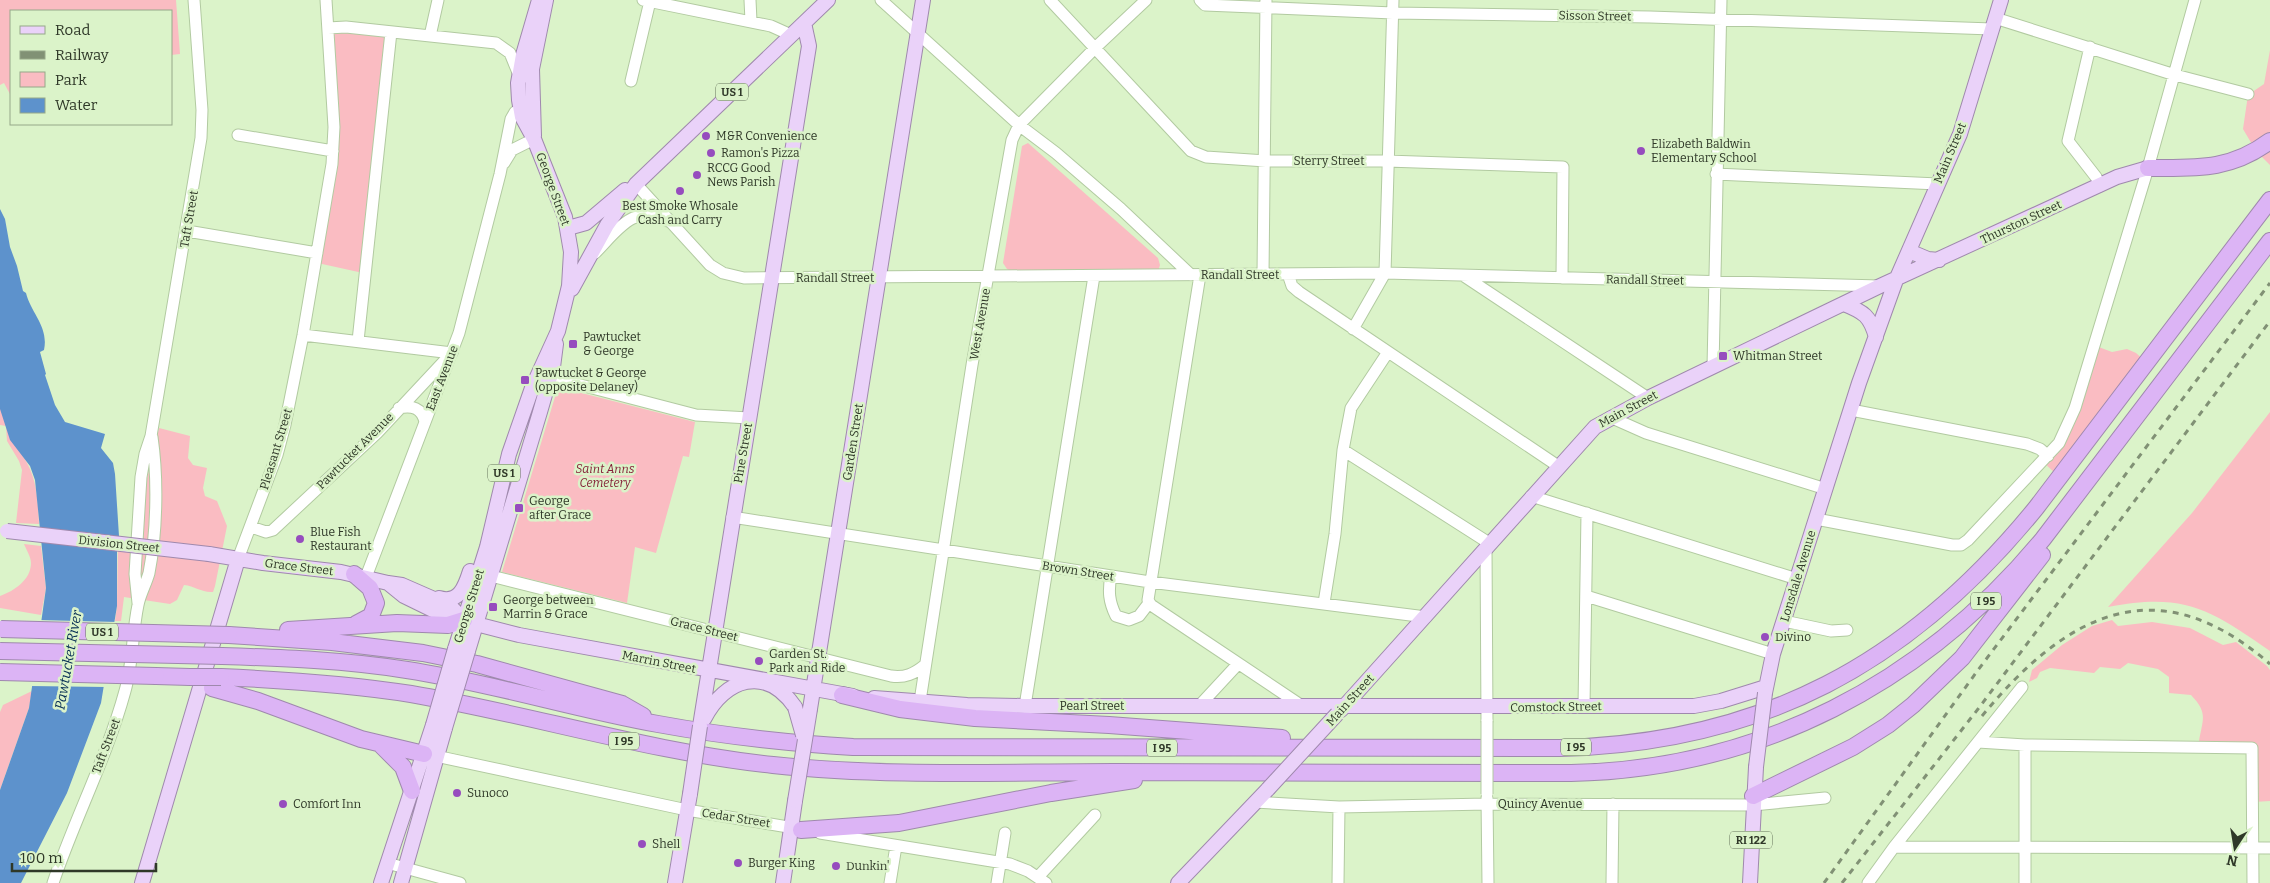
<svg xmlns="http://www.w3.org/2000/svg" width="2270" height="883" font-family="Bitter,serif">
<rect width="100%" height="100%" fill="#dbf3c9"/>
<path fill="#fabcc2" d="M 0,0 L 176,0 L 180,54 L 171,55 L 171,11 L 11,11 L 11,96 L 4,83 L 0,85 Z
M 326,25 L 390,31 L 363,273 L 313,262 L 332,152 Z
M 2270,50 L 2270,165 L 2256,151 L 2243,129 L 2248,95 L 2264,84 Z
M 1028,143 L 1158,258 L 1160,265 L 1158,271 L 1013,272 L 1007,269 L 1003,263 L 1022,146 Z
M 2096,346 L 2112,352 L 2127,349 L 2136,353 L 2145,361 L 2057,475 L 2041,460 L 2056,445 Z
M 0,364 L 23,456 C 37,477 38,500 39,524 L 16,523 L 22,470 L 19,461 L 7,441 L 6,426 L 0,425 Z
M 558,387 L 695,422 L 689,457 L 683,456 L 656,553 L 635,547 L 627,603 L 502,572 Z
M 2270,412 L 2270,651 C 2210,609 2184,592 2108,607 L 2192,513 Z
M 159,428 L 190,436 L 188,458 L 193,465 L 207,468 L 203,488 L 205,496 L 217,501 L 227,526 L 215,586 L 213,592 C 202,593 195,586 184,585 L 177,600 L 170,604 L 124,597 L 121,621 L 115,621 L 117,606 L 118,541 L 132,542 Z
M 24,544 L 41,546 L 46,588 L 41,615 L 0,608 L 0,596 C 14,591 31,580 31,563 C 31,557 26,549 24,544 Z
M 2112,620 L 2118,626 L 2152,622 L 2190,628 L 2223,645 L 2236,642 L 2267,666 L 2270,670 L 2270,801 L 2254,802 L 2253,747 L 2199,741 C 2203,718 2208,713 2191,695 L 2169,693 L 2169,677 L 2158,669 L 2128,663 L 2120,669 L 2100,667 L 2094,673 L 2050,668 L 2040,672 L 2037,678 L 2029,682 L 2032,670 L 2062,645 L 2092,626 Z
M 32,691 L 29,708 L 0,790 L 0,712 L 3,705 Z"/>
<path fill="#5d92cc" d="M 0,209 L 5,219 L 10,247 L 17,266 L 23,291 L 26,293 C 31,313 49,327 44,350 L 40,352 L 46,374 L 45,375 L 55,405 L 65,422 L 105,434 L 101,448 L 113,463 L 115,474 L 119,536 L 117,539 L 117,606 L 101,703 L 67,793 L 21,883 L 0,883 L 0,790 L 29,708 L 46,588 L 35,480 L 30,466 L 10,440 L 0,409 Z"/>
<path fill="#dbf3c9" d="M 38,620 L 117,622 L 106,687 L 30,686 Z"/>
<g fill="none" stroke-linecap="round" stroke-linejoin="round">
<defs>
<path id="minor" d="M 643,0 L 771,26 L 791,35
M 750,0 L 751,21
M 881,0 L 1019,125 L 1056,153 L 1121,209 L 1191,275
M 1050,0 L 1191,151 L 1206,157 L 1266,161 L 1387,161 L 1563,167 L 1562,278
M 1200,0 L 1205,5 L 1393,13 L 1650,17 L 1992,29
M 1995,18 L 2175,75 L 2248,94
M 328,28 L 346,27 L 496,43 L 510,53 L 519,75
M 430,36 L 438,0
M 2090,47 L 2068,141 L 2096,177 L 2100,186
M 631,81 L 650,1
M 238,135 L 333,151
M 504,163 L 512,150 L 534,139
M 1716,174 L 1938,184
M 636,184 L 710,265 L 723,273 L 744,278 L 1385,273 L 1880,286
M 187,231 L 317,253
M 595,253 C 617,231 634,202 668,221
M 1263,274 L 1266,0
M 1288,274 L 1292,286 L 1299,292 L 1558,466
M 1200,275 L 1148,600 L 1151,605 L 1302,706
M 1464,276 L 1648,398
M 1353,329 L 1385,273 L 1393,0
M 303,335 L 452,353
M 358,341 L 391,32
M 1713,367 L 1721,0
M 550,377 L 696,415 L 749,418
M 399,408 C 412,405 422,408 425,422
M 1851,410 L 2027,444 L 2040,449 L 2048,456
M 1610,417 L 1646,433 L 1826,489
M 1343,450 L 1489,543
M 1531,496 L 1797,579
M 732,517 L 1150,582 L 1426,617
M 1816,519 L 1952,545 L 1961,545 L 1968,540 L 2059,443 L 2075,408 L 2148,168 L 2195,0
M 251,527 L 266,532 L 273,530 L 377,433 L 449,356
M 1486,547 L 1487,721
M 238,559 L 277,455 L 285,425 L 303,335 L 332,164 L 334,127 L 326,0
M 483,574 L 891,676 C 905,678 914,674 925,665
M 1111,576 C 1108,591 1109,602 1116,616 L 1129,620 L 1139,616 L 1149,603
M 366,577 L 459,333 L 500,174 L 511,119 L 515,112 L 529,109
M 1586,596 L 1773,654
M 138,603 L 135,574 L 141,477 L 145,454 L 151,436 L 201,138 L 202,110 L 194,0
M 1324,603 L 1335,534 L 1343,450 L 1351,408 L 1388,352
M 1784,621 L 1831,631 L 1847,630
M 920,701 L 972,365 L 1012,140 L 1019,125 L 1096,47 L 1146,0
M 1200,705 L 1238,664
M 1025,706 L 1094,276
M 1584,706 L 1587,513
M 1978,742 L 2025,745 L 2252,748 L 2253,883
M 431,755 L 687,810 L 800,829
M 1487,798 L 1488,883
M 1255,802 L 1339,807 L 1487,804 L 1753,805 L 1825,798
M 820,833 L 1010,864 L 1028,871 L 1046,883
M 1894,847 L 2270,848
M 387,863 L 460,883
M 1038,877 L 1095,815
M 53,883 C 75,818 107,757 125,691 C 133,663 132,634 138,605 C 140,594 146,584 149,573 C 157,532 158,478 152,437
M 890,883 L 896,846
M 997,883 L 1005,833
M 1338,883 L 1339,807
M 1612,883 L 1613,804
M 1868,883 L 1894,847 L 2022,687
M 2025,883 L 2025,745"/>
<path id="major" d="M 534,136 L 532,69 L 546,0
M 568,228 L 586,223 L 625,190
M 1909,251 L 1928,259 L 1939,260
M 572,289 L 607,225 L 636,184 L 828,0
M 1844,304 C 1864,312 1870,316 1876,337
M 209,554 L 263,563 L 341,572 L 388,583 L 402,585 L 450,606 L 464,620
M 388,583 L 404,596 L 445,616 L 519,635 L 853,696
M 439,598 C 459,604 465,587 470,571
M 455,649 L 487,547 L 509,454 L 532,388 L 558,331 L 569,286 L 571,252 L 565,217 L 534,139 L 522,117 L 519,100 L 518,83 L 523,55 L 539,0
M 468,651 L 540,412 L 553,367 L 556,344
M 1765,693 L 1773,654 L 1859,383 L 1896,280 L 1960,134 L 2001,0
M 874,698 L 967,705 L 1025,706 L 1694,706 L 1721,701 L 1766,687
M 810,709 L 923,0
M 1341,710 L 1595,427 L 1648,398 L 1880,286 L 2117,177 L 2148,168
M 704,719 C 725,678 766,665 795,707
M 700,726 L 809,46 L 804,23
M 142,883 L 238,559
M 381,883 L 433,725
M 401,883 L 445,728
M 675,883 L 690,794
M 783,883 L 795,801
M 1178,883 L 1268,789
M 1750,883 L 1756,767"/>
<path id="highway" d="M 2148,168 C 2195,168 2230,171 2270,141
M 354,574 L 370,588 L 376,603 L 371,616 L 356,624
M 288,630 L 397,623 L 448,625 L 464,620
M 229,635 L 332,642 L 423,653 L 477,664 L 622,704 L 643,716
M 222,656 C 284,658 345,660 407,670 C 492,683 574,709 658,724 C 723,736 788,743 853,747 L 1560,748 C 1762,743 1909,664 2036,508 L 2270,200
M 156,676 L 190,677
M 221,677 C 285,680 348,684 411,694 C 533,715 650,752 773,765 C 886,777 1000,772 1114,772 C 1266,772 1419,774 1571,773 C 1760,769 1923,684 2043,539 L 2270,241
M 212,688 L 258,701 L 361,739 L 424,754
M 842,695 L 900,709 L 975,718 L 1109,725 L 1282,738
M 382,746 L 403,767 L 412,791
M 1753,796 L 1853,747 L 1888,725 L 1913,705 L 1962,658 L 2042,555
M 801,830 L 899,823 L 1051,793 L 1134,780"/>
</defs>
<use href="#minor" stroke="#b2caa1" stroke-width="13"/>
<use href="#major" stroke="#9f89ad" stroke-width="16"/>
<use href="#highway" stroke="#9f89ad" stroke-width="18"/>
<use href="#minor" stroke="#fff" stroke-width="11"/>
<use href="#major" stroke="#ead2f9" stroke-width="14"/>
<use href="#highway" stroke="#dcb4f5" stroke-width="16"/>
<path stroke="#819175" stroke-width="3" stroke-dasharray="6 6" stroke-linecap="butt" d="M 1982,716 C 2067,613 2157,566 2270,664
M 1824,883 L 1978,670 L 2270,283
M 1842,883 L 1978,709 L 2270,321"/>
<defs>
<path id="minor-bridge" d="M 1487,721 L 1487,794"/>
<path id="major-bridge" d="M 7,531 L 209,554
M 795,707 L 803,735
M 433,725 L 455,649
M 445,728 L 468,651
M 1756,767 L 1765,693
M 1268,789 L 1337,714
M 690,794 L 700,726
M 795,801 L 810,709"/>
<path id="highway-bridge" d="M 1,629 L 229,635
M 0,651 L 222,656
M 0,672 L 156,676
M 190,677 L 221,677"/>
</defs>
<use href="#minor-bridge" stroke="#b2caa1" stroke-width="13" stroke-linecap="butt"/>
<use href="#major-bridge" stroke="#9f89ad" stroke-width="16" stroke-linecap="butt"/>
<use href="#highway-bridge" stroke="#9f89ad" stroke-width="18" stroke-linecap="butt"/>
<use href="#minor-bridge" stroke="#fff" stroke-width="11"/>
<use href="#major-bridge" stroke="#ead2f9" stroke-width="14"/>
<use href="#highway-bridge" stroke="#dcb4f5" stroke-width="16"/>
</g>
<g fill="#964cbe" stroke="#dbf3c9" stroke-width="2">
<circle cx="706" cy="136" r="5"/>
<circle cx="1641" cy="151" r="5"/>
<circle cx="711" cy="153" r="5"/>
<circle cx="697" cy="175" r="5"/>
<circle cx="680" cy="191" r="5"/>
<rect x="568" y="339" width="10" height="10" rx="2.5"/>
<rect x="1718" y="351" width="10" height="10" rx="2.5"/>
<rect x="520" y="375" width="10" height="10" rx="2.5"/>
<rect x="514" y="503" width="10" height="10" rx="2.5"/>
<circle cx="300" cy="539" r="5"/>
<rect x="488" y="602" width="10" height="10" rx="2.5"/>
<circle cx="1765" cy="637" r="5"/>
<circle cx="759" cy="661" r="5"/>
<circle cx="457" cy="793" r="5"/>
<circle cx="283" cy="804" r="5"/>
<circle cx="642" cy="844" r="5"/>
<circle cx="738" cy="863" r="5"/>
<circle cx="836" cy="866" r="5"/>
</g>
<g text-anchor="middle" stroke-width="5" stroke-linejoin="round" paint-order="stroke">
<g fill="#dbf3c9" stroke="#637058" stroke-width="1">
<rect x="716" y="83.5" width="32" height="17" rx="4"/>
<rect x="488" y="464.5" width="32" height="17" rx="4"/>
<rect x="1971" y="592.5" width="30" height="17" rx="4"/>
<rect x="86" y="623.5" width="32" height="17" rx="4"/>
<rect x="609" y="732.5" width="30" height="17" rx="4"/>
<rect x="1561" y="738.5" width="30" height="17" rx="4"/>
<rect x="1147" y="739.5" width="30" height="17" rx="4"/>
<rect x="1730" y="831.5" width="42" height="17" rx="4"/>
</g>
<g font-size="11" font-weight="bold" fill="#2f3828">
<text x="732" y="96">US 1</text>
<text x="504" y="477">US 1</text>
<text x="1986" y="605">I 95</text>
<text x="102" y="636">US 1</text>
<text x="624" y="745">I 95</text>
<text x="1576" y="751">I 95</text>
<text x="1162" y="752">I 95</text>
<text x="1751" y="844">RI 122</text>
</g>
<g font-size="12" fill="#2f3828" stroke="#dbf3c9">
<text transform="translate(1595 16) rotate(1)" y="4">Sisson Street</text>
<text transform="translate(1950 153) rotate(-67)" y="4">Main Street</text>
<text x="1329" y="165">Sterry Street</text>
<text transform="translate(553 189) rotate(70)" y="4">George Street</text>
<text transform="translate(189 219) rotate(-80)" y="4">Taft Street</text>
<text transform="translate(2021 222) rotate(-25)" y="4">Thurston Street</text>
<text x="1240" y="279">Randall Street</text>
<text x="835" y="282">Randall Street</text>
<text transform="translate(1645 280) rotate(1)" y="4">Randall Street</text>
<text transform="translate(980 324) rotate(-80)" y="4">West Avenue</text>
<text transform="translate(442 378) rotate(-69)" y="4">East Avenue</text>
<text transform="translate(1628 409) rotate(-28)" y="4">Main Street</text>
<text transform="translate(853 442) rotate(-81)" y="4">Garden Street</text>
<text transform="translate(276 449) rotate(-73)" y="4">Pleasant Street</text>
<text transform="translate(355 451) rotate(-45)" y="4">Pawtucket Avenue</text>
<text transform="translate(743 453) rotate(-80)" y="4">Pine Street</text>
<text transform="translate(119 544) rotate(6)" y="4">Division Street</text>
<text transform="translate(299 567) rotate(7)" y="4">Grace Street</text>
<text transform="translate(1078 571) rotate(9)" y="4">Brown Street</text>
<text transform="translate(1798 576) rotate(-73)" y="4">Lonsdale Avenue</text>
<text transform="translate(469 606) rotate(-73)" y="4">George Street</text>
<text transform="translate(704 629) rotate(14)" y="4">Grace Street</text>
<text transform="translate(659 662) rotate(11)" y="4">Marrin Street</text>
<text transform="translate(1350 700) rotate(-48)" y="4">Main Street</text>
<text x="1092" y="710">Pearl Street</text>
<text transform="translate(1556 707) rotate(-1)" y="4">Comstock Street</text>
<text transform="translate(106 746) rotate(-69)" y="4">Taft Street</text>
<text x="1540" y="808">Quincy Avenue</text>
<text transform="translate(736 818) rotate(9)" y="4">Cedar Street</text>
</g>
<g font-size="12" fill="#2f3828" stroke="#dbf3c9" text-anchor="start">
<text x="716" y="140">M&amp;R Convenience</text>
<text x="1651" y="148">Elizabeth Baldwin<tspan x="1651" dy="14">Elementary School</tspan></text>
<text x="721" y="157">Ramon's Pizza</text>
<text x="707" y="172">RCCG Good<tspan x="707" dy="14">News Parish</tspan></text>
<text x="680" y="210" text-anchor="middle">Best Smoke Whosale<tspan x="680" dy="14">Cash and Carry</tspan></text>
<text x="583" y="341">Pawtucket<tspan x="583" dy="14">&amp; George</tspan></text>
<text x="1733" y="360">Whitman Street</text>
<text x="535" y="377">Pawtucket &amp; George<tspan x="535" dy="14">(opposite Delaney)</tspan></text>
<text x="529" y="505">George<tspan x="529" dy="14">after Grace</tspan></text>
<text x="310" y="536">Blue Fish<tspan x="310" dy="14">Restaurant</tspan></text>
<text x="503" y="604">George between<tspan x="503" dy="14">Marrin &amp; Grace</tspan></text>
<text x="1775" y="641">Divino</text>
<text x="769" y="658">Garden St.<tspan x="769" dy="14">Park and Ride</tspan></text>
<text x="467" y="797">Sunoco</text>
<text x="293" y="808">Comfort Inn</text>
<text x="652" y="848">Shell</text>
<text x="748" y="867">Burger King</text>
<text x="846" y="870">Dunkin'</text>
</g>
<g font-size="12" font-style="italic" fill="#852138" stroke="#dbf3c9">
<text x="605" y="473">Saint Anns<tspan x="605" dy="14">Cemetery</tspan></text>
</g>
<g font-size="14" font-style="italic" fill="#052d53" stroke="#dbf3c9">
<text transform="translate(68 660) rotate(-80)" y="5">Pawtucket River</text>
</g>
</g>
<rect x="10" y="10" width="162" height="115" fill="#dbf3c9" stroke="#96a889"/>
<rect x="20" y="26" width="25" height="8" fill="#ead2f9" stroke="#96a889"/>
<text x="55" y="35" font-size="15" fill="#2f3828">Road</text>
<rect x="20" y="51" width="25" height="8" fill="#819175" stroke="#96a889"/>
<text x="55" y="60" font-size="15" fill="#2f3828">Railway</text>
<rect x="20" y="72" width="25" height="15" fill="#fabcc2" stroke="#96a889"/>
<text x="55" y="85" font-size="15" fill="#2f3828">Park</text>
<rect x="20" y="98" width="25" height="15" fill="#5d92cc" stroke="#96a889"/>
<text x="55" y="110" font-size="15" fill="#2f3828">Water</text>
<g transform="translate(2235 848) rotate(192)" stroke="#dbf3c9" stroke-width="4" paint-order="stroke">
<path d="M0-4L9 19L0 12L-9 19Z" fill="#2f3828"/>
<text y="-8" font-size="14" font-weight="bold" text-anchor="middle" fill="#2f3828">N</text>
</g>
<path d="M12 863v8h144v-8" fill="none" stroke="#2f3828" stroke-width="2.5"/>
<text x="20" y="863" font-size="15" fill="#2f3828" stroke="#dbf3c9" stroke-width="4" paint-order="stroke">100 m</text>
</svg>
